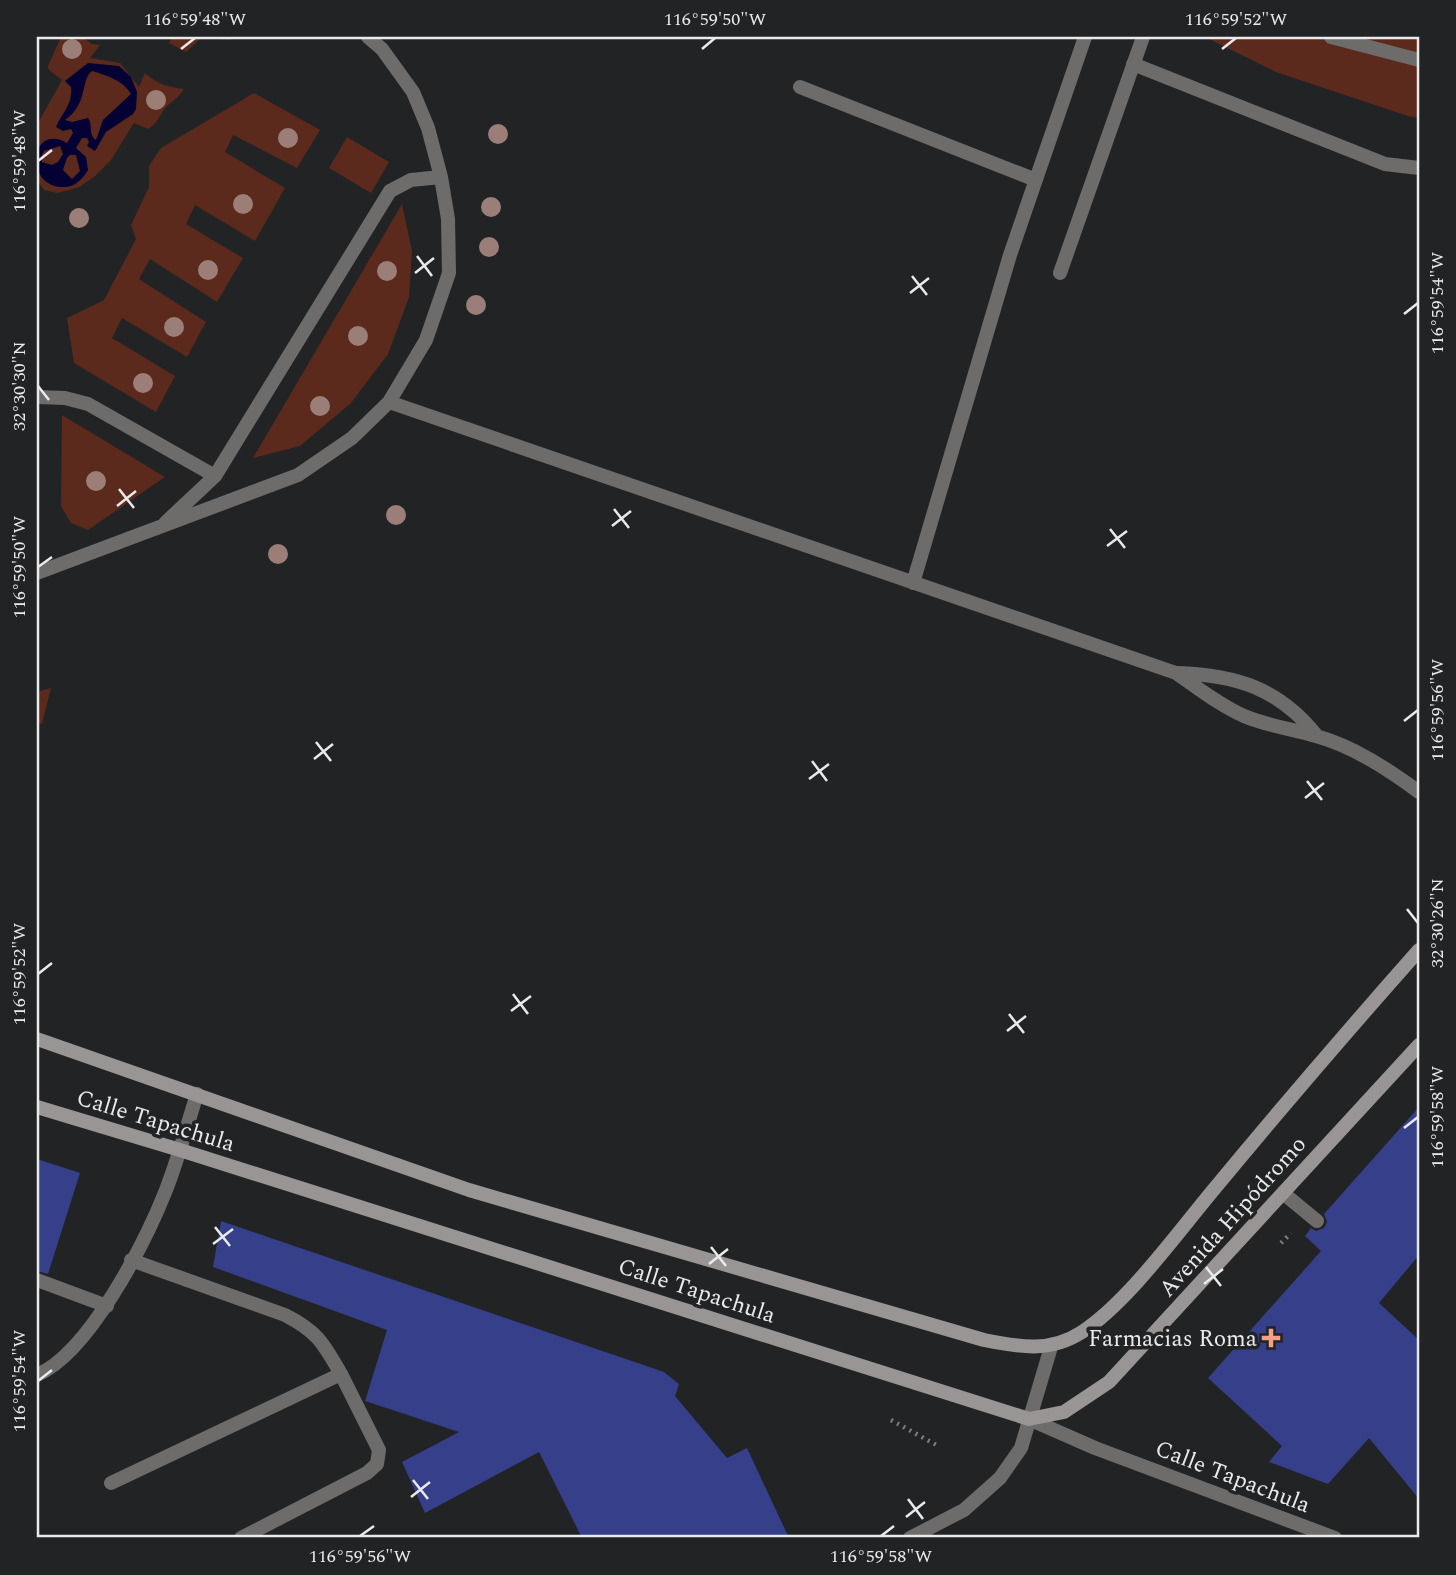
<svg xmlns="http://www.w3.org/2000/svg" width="1456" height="1575" font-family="Spectral,serif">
<rect width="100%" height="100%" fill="#222325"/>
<path fill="#5b2a1c" d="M 61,37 L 82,37 L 92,44 L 100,45 L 90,58 L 120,63 L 139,87 L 145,73 C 156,84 169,87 184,89 C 179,97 174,100 167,106 C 160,114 157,124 148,129 L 134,123 L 111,160 L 94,177 L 79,187 L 69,190 L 57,193 L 44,190 L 37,180 L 37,125 L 62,80 L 49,70 L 48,66 Z
M 172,37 L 235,37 L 231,40 L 201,38 L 186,52 L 169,43 Z
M 1205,37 L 1419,37 L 1419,118 L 1408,116 L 1276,72 Z
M 254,93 L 320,130 L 297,168 L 233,135 L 225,152 L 285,188 L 255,241 L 195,205 L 186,224 L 243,258 L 217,302 L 150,259 L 139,279 L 206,322 L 187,357 L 122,318 L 112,338 L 175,376 L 156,412 L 74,363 L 67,318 L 104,300 L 136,239 L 131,225 L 149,187 L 149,166 L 161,148 Z
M 347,137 L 389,162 L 371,193 L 329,168 Z
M 402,204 L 412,251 L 409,297 L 388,354 L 351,403 L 300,446 L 253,458 Z
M 62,415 L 165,477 L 88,530 L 71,523 L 61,506 Z
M 51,688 L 42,724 L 37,723 L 37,692 Z"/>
<path fill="#050033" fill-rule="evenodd" d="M 88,63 L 119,66 L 131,77 L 137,92 L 136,109 L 133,114 L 106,132 L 95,151 L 87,146 L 89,142 L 87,138 L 82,138 L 76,148 L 86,157 L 88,170 C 82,180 74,188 62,187 C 23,185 31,122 67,143 L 73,133 L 71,129 L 63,131 L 56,127 C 62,113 73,104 71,87 L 65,81 ZM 92,71 C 106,75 124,81 131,94 L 103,120 L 96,140 C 88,135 93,124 88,118 L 72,122 L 65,120 C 89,103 80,80 92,71 ZM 60,146 L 63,154 L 58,162 L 52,165 L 42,162 L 41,157 L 44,151 ZM 70,155 L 76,155 L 80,171 L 72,179 L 63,170 L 67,158 Z"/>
<path fill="#353f8a" d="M 1419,1107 L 1419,1255 L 1379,1303 L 1419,1340 L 1419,1499 L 1369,1438 L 1328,1484 L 1269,1462 L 1282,1446 L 1208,1378 L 1321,1251 L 1305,1236 L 1311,1228 L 1316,1231 L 1324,1228 L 1327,1222 L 1324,1214 Z
M 37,1159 L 80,1173 L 48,1274 L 37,1271 Z
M 221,1221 L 664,1372 L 679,1384 L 675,1396 L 727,1458 L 747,1448 L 789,1538 L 582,1538 L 539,1452 L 425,1513 L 402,1462 L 459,1432 L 365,1401 L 387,1330 L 213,1267 Z"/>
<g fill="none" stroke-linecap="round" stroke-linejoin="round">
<path stroke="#7d7e80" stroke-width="4.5" stroke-dasharray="2 5" stroke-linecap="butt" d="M 1281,1243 L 1291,1233
M 891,1420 L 940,1447"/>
<path stroke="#6d6c6b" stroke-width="14" d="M 1331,37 L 1419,60
M 1133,64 L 1385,164 L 1419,168
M 800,87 L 1036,180
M 1060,273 L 1143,37
M 37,397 L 65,398 L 88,404 L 215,476
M 389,402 L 1176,673 C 1198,688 1219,705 1244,716 C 1268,726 1292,729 1316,736 C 1353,746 1389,770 1419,792
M 165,523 L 215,476 L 390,191 L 411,180 L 441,177
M 37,573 L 298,475 L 352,438 L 389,402 L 426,340 L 449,273 L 448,219 L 441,177 L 428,128 L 413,92 L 382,49 L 368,37
M 913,583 L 1010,255 L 1085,37
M 1177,673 C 1236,675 1279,688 1317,736
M 1283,1193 L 1317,1221
M 37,1280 L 107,1306
M 37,1375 C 89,1353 145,1243 166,1190 C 178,1159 187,1126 197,1094
M 111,1483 L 341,1374 C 323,1343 318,1332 285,1315 L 131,1260
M 241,1538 L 367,1473 L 377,1464 L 379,1450 L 341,1374"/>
<path stroke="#6d6c6b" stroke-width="14" d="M 1029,1419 L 1095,1448 L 1335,1538
M 910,1538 L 964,1510 L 1000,1478 L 1021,1448 L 1051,1347"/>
<path stroke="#989594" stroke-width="14" d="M 37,1039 L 469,1190 L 984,1340 C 1019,1347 1050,1353 1082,1332 C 1128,1302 1178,1232 1215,1188 C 1282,1107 1350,1028 1419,950
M 37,1107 L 180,1150 L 1029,1419 L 1064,1412 L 1109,1382 L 1419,1045"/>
</g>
<g fill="#9a7e77">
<circle cx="72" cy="49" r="10"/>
<circle cx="156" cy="100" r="10"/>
<circle cx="498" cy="134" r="10"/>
<circle cx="288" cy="138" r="10"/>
<circle cx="243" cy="204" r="10"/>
<circle cx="491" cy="207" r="10"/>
<circle cx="79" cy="218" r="10"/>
<circle cx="489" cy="247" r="10"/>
<circle cx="208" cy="270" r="10"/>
<circle cx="387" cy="271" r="10"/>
<circle cx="476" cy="305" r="10"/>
<circle cx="174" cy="327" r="10"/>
<circle cx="358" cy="336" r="10"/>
<circle cx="143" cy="383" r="10"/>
<circle cx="320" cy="406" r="10"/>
<circle cx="96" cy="481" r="10"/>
<circle cx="396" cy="515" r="10"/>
<circle cx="278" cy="554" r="10"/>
</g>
<path fill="none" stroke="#e9eaec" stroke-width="2.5" d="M 181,49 L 195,38M 702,49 L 715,38M 1222,49 L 1236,38M 38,161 L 52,150M 417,256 L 432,276M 415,273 L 434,258M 912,276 L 927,295M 910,293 L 929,278M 1404,314 L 1418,303M 38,386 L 49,400M 119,489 L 134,508M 117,506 L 136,491M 614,509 L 629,528M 612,526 L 631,511M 1110,529 L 1125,548M 1107,546 L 1127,531M 38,567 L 52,557M 1404,721 L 1418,710M 316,742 L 331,761M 314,759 L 333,744M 812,761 L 827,781M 809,779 L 829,764M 1307,781 L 1322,800M 1305,798 L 1324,783M 1407,909 L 1418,923M 38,974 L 52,963M 513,994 L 528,1014M 511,1011 L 531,996M 1009,1014 L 1024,1033M 1007,1031 L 1026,1016M 1404,1128 L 1418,1117M 215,1227 L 230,1246M 213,1244 L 233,1229M 711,1247 L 726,1266M 709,1264 L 728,1249M 1206,1267 L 1221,1286M 1204,1284 L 1223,1269M 38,1381 L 52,1370M 413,1480 L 428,1499M 411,1497 L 430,1482M 908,1499 L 923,1519M 906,1517 L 925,1502M 360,1536 L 374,1526M 881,1536 L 894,1526"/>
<path fill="#f49e86" stroke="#222325" stroke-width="2.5" d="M1267.5 1327.5h7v7h7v7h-7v7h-7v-7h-7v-7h7z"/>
<g text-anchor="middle" stroke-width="7" stroke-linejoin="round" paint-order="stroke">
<g font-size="23" fill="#e9eaec" stroke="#222325">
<text transform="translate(156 1120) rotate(17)" y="8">Calle Tapachula</text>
<text transform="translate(1232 1216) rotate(-48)" y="8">Avenida Hipódromo</text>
<text transform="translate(697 1290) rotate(18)" y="8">Calle Tapachula</text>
<text transform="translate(1233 1476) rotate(21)" y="8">Calle Tapachula</text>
</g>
<g font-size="23" fill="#e9eaec" stroke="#222325" text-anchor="end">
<text x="1257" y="1346">Farmacias Roma</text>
</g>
</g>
<rect width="1456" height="1575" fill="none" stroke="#222325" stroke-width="77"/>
<rect x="38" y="38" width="1380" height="1498" fill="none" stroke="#e9eaec" stroke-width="2.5"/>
<g font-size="18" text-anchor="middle" fill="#e9eaec">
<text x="195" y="25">116°59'48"W</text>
<text x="715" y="25">116°59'50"W</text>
<text x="1236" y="25">116°59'52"W</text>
<text transform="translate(19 161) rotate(-90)" y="6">116°59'48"W</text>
<text transform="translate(1437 303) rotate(-90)" y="6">116°59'54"W</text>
<text transform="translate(19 386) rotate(-90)" y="6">32°30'30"N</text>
<text transform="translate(19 567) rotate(-90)" y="6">116°59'50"W</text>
<text transform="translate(1437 710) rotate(-90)" y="6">116°59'56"W</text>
<text transform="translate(1437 923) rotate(-90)" y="6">32°30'26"N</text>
<text transform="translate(19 974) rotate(-90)" y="6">116°59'52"W</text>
<text transform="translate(1437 1117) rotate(-90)" y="6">116°59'58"W</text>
<text transform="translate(19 1381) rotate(-90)" y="6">116°59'54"W</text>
<text x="360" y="1562">116°59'56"W</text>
<text x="881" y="1562">116°59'58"W</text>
</g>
</svg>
